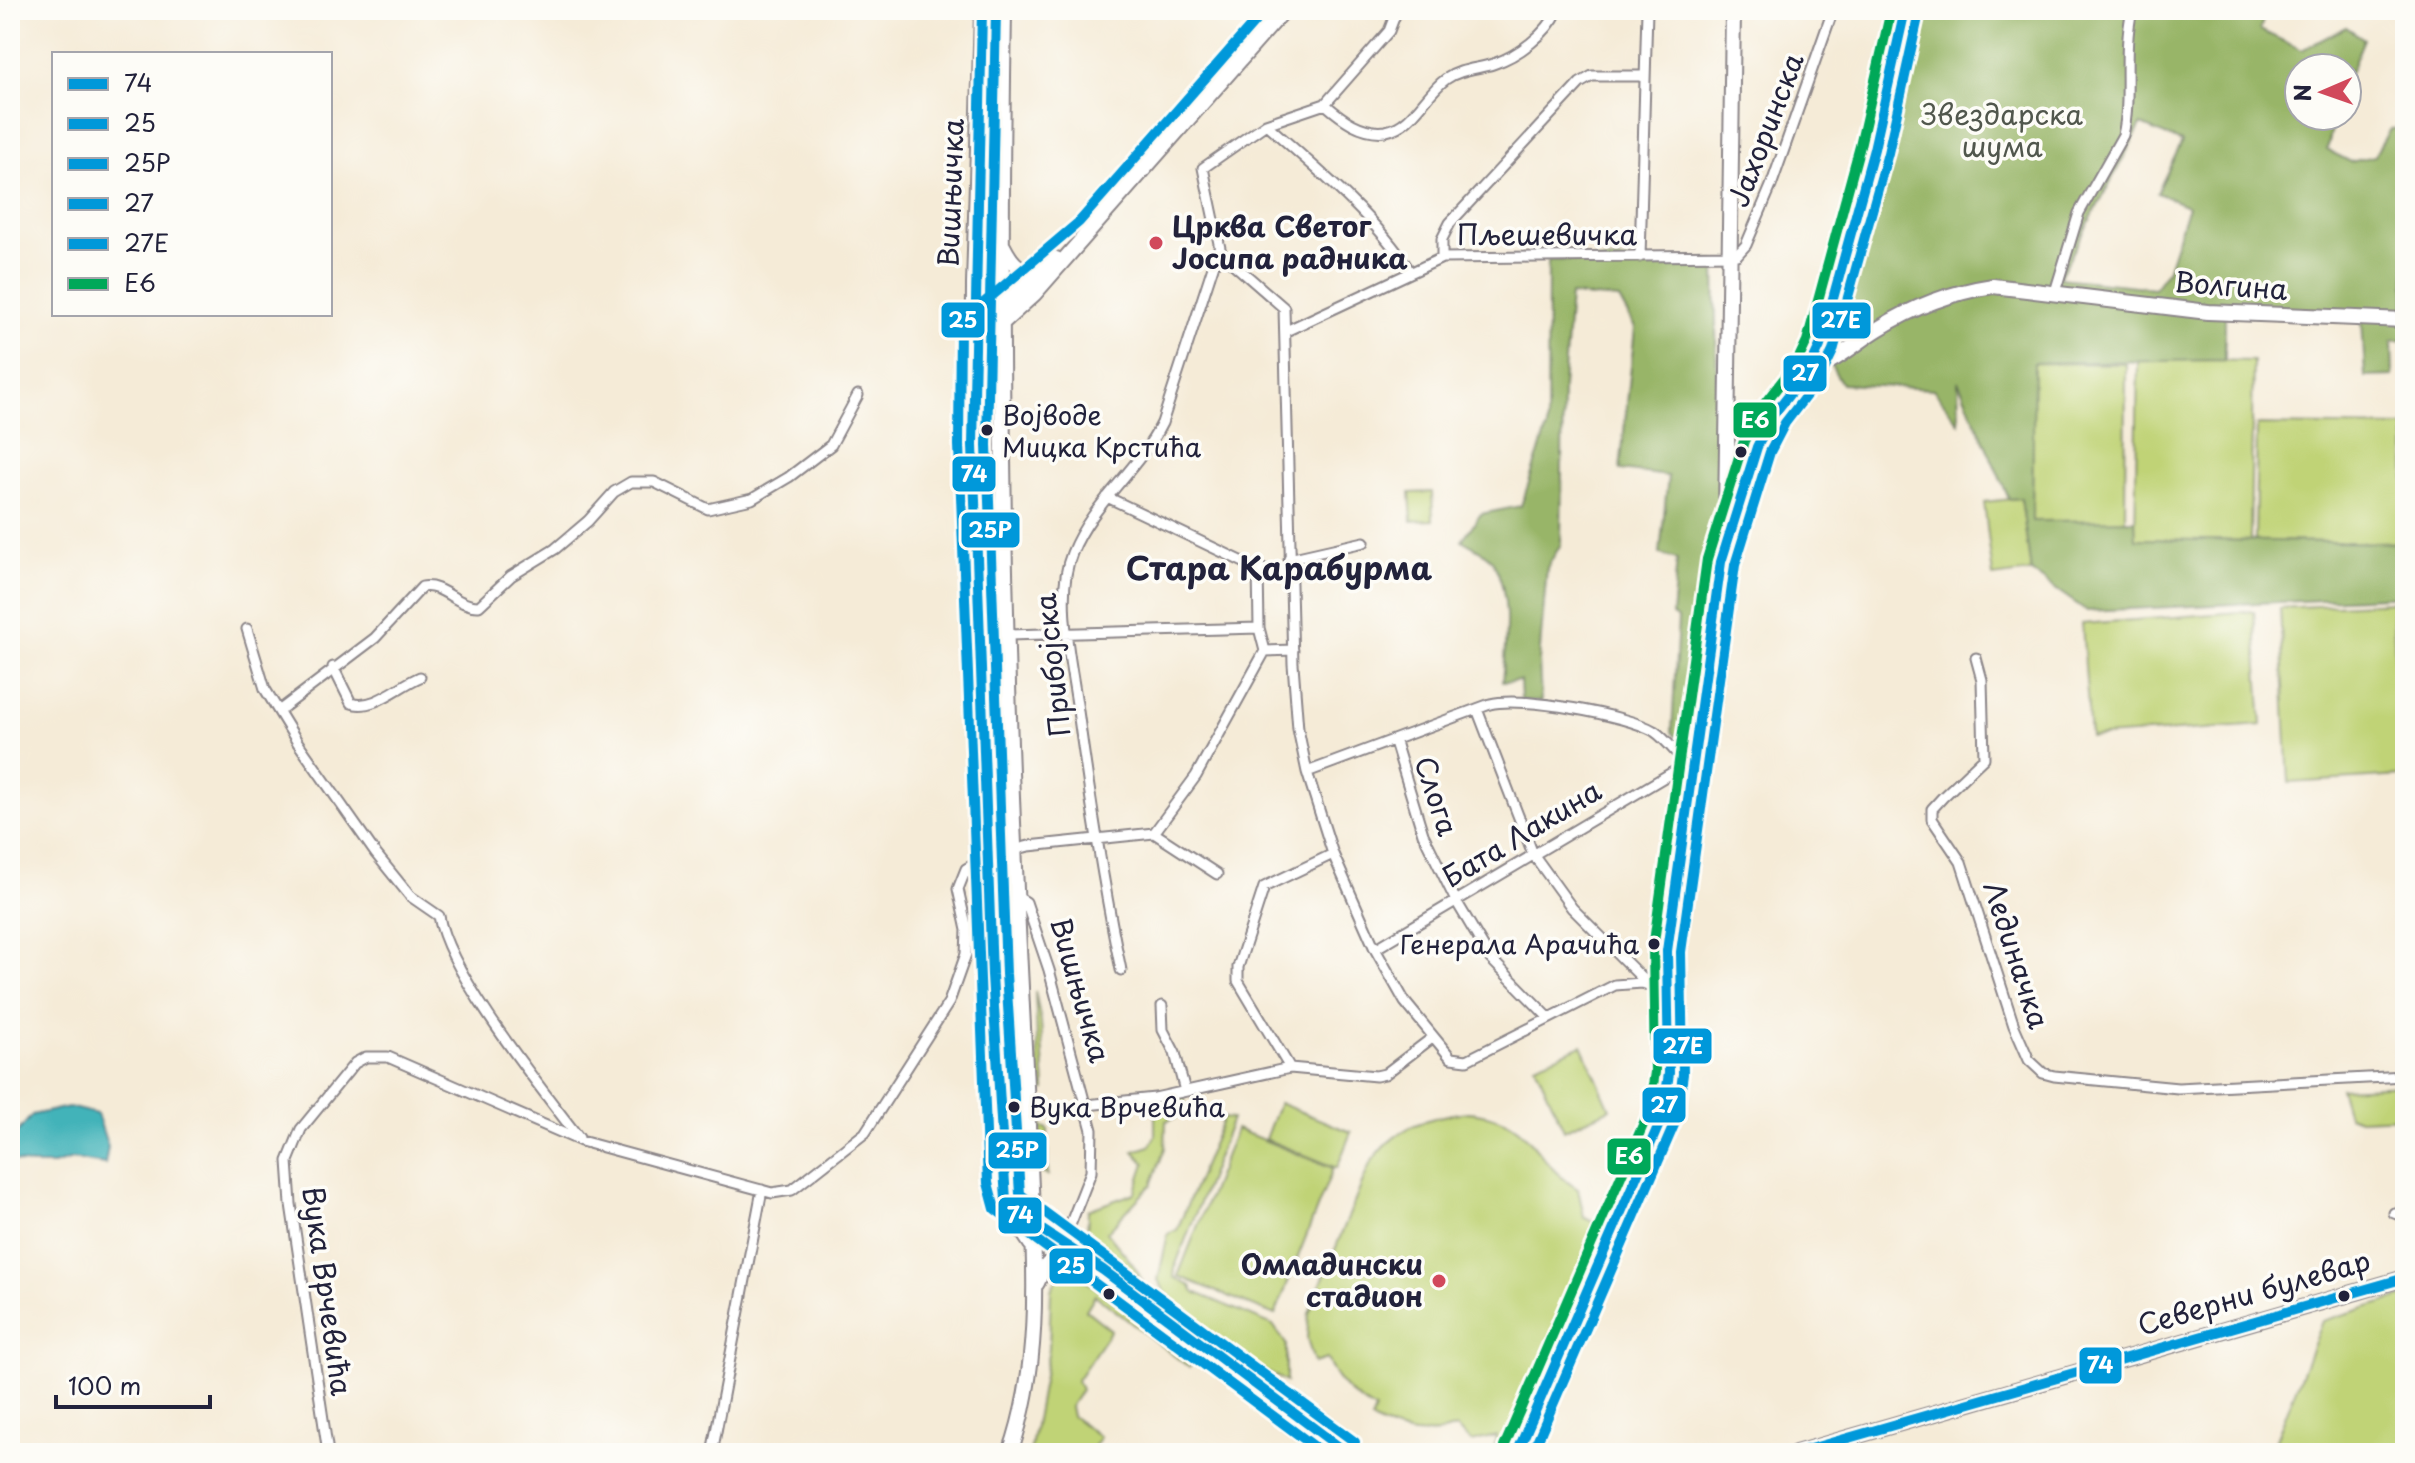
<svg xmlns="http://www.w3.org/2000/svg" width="2415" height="1463" font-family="'Playpen Sans',sans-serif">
<rect width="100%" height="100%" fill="#fdfcf7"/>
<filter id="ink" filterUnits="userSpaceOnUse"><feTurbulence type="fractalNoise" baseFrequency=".0125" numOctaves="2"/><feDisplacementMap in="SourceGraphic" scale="16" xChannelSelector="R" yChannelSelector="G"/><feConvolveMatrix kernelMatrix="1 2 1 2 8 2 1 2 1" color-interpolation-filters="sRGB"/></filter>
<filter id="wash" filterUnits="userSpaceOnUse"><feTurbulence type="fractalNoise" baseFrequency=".006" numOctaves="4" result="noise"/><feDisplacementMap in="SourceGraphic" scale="32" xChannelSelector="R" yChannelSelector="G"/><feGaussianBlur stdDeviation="1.8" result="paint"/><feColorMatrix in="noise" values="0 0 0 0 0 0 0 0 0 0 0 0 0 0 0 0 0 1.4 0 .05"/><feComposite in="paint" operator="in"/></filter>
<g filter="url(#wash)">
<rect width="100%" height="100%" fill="#f5ebd7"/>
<path fill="#c0d376" stroke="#717a58" stroke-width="2" d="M 2138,359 L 2253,361 L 2250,541 L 2135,539 Z
M 2033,363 L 2126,364 L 2125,522 L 2032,521 Z
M 2257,425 L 2405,427 L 2405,543 L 2255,541 Z
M 1432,492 L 1433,520 L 1412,521 L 1410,493 Z
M 2021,498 L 2031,572 L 1993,577 L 1984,502 Z
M 2392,602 L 2401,776 L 2289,783 L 2280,608 Z
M 2254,611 L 2262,725 L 2090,737 L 2082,624 Z
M 1035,991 L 1041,1022 L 1045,1090 L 1039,1088 Z
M 1582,1045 L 1610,1109 L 1564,1130 L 1535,1065 Z
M 2405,1085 L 2405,1117 L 2359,1119 L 2348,1115 L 2340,1088 Z
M 1185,1091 L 1184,1114 L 1166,1121 L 1165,1148 L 1151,1185 L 1107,1232 C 1119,1250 1134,1261 1142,1281 L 1087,1242 L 1088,1210 L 1135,1193 L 1145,1163 L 1134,1151 L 1150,1146 L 1155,1136 L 1155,1098 Z
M 1279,1103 L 1351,1132 L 1337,1168 L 1265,1139 Z
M 1468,1112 C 1539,1119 1529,1160 1578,1189 L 1584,1217 L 1604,1227 L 1508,1453 L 1494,1453 L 1496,1436 L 1471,1442 L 1456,1428 C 1425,1440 1400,1434 1371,1420 L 1375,1410 C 1351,1396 1338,1385 1327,1359 L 1314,1363 L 1307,1338 L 1309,1313 L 1370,1164 C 1394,1128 1427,1116 1468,1112 Z
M 1223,1118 L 1232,1119 L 1175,1267 L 1174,1277 L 1191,1286 L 1194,1292 L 1273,1325 L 1286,1344 L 1286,1382 L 1270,1373 L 1261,1376 L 1179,1314 L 1158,1280 L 1168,1234 L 1177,1230 Z
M 1041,1126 L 1048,1129 L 1048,1175 L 1042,1173 Z
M 1236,1129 L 1333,1168 L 1275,1315 L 1178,1276 Z
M 1067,1270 L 1075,1272 L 1193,1362 L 1189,1367 L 1095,1295 L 1086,1310 L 1111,1330 L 1077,1380 L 1081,1390 L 1070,1407 L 1072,1416 L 1100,1437 L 1089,1453 L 1030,1453 L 1049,1348 L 1051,1290 L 1059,1274 Z
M 2405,1296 L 2405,1453 L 2271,1453 L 2322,1321 Z
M 1145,1313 L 1193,1351 L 1194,1356 L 1142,1315 Z"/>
<path fill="#98b567" stroke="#5d6c51" stroke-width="2" fill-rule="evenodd" d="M 1909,10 L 2266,10 L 2260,30 L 2302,50 L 2346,27 L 2364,39 L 2347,80 L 2347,68 L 2299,68 L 2299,116 L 2335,116 L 2327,150 L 2351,162 L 2374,156 L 2390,129 L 2405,128 L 2405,340 L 2392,341 L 2393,376 L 2365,377 L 2362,319 L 2225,313 L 2225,360 L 2034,363 L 2032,521 L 2135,520 L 2136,539 L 2405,543 L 2405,596 L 2087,611 L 2031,572 L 2021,498 L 2009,499 L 1958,381 L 1959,423 L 1933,389 L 1842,384 L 1821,348 ZM 2141,125 L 2182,142 L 2157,193 L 2188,206 L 2167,271 L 2154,288 L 2059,278 Z
M 1548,260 L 1715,261 L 1719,522 L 1686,747 L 1672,732 L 1678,619 L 1672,615 L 1677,559 L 1660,554 L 1668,476 L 1620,470 L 1635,328 L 1619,299 L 1570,295 L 1563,387 L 1561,544 L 1547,568 L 1539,661 L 1541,702 L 1521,700 L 1520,681 L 1502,682 C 1505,644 1513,598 1493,562 C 1488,553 1471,546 1462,540 L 1481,514 L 1521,506 L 1547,428 Z"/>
<path fill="#43b3b9" stroke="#326a7a" stroke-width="2" d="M 68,1107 L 97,1114 L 108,1147 L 105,1164 L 72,1159 L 53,1165 L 32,1165 L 10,1160 L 10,1141 L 32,1115 Z"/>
</g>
<g filter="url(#ink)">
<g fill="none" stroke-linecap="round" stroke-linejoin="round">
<defs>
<path id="street" d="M 1397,10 L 1389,31 L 1325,104 L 1266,124 L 1203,168 L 1221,253 L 1284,308 L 1293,664 L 1298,729 L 1307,772 L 1333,854 L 1375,949 L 1405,1002 L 1451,1058 L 1467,1060 L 1615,985 L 1642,983 L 1667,991
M 1325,104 C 1342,119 1362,134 1386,131 C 1413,126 1425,94 1446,79 C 1460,69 1477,69 1493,64 C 1518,56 1547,34 1558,10
M 1266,124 C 1311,164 1378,219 1409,270
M 1640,257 L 1647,10
M 1442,258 L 1442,239 L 1450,223 L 1580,83 L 1592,76 L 1645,76
M 2055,292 L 2079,213 L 2123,135 C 2132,97 2122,53 2132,10
M 1286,331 L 1442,258 L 1737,255 L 1746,245 L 1771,186 L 1833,10
M 1107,497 L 1258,569 L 1289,571
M 1289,559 L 1364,542
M 1258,569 L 1259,628 L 1265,651
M 247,629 L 265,689 L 298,743 L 376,854 L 410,896 L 439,916 C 448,973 541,1088 579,1138
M 1008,635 L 1259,628
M 1976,658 L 1982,680 L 1984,758 L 1943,797 L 1932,809 L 1932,819 L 1961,862 L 2014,1026 L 2029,1060 L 2043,1073 L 2054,1076 L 2178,1088 L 2405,1076
M 333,667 L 351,703 C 373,711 400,685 420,677
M 1477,709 L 1533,854 L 1572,908 L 1647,983
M 280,710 L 375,638 L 422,587 C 442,583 458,607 479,606 L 511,576 L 555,549 L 588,521 L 614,492 L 631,482 L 654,482 L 708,509 L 752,499 L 789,477 L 831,445 L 858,395
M 1395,742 L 1423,834 L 1455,899 L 1490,958 L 1548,1017
M 1307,772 L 1490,704 C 1521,696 1627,715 1654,731 C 1666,739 1675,752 1685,762
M 1154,833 L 1217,874
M 1016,896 L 1026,902 L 1049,970 L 1092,1130 L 1091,1172 L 1063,1243
M 1375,949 L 1688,763
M 1121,970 C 1103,884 1090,798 1078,711 C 1072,666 1054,596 1072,553 C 1092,503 1138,471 1162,423 L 1219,248
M 1162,1006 L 1163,1030 L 1175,1053 L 1185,1091
M 1290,1068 L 1238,981 L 1238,967 L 1264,887 L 1333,854
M 1086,1105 L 1155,1098 L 1290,1068 L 1376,1076 L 1385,1074 L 1432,1038
M 2394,1213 L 2405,1217
M 328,1453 L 291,1204 L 288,1161 L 301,1129 L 355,1063 L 366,1057 L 388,1057 L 581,1141 L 772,1193 L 792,1190 L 865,1133 L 949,1002 L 966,954 L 967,930 L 958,889 L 966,869 L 987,857 L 1029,846 L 1154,833 L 1196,776 L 1265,651 L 1293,650
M 712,1453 L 762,1190"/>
<path id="secondary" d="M 982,10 L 974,285 L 973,445 L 1002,1182 L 1011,1214 L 1031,1244
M 1004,10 C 999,303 1002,597 1016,889 C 1020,981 1026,1073 1030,1165 C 1034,1263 1043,1359 1010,1453
M 1003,246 C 1012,264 1021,275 1042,268
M 973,328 L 1002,323 L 1034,294 L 1284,10
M 973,328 L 1056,259
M 1809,369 C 1836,363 1855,343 1878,329 C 1913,307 1953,292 1993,286 L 2208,312 L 2405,320
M 1726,516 L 1733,10
M 1028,1221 L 1103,1270 L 1347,1453
M 1037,1283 C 1046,1260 1055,1255 1080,1253
M 1517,1453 L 1663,1115 L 1669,1073 L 1667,951 L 1721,562 L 1757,447 L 1773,415 L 1809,369 L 1820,346 L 1874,149 L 1905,10
M 1796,1453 L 2405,1278"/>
</defs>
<use href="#street" stroke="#8c8689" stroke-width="13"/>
<use href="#secondary" stroke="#8c8689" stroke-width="18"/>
<use href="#street" stroke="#fff" stroke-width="9"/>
<use href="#secondary" stroke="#fff" stroke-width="14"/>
<defs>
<path id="bus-1" d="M 982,10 L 973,445 L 992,975 L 1006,1200 L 1021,1216 L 1103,1270 L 1347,1453
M 1796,1453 L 2405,1278"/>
<path id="bus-2" d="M 1265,10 L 1079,222 L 960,323 L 959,445 L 988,1183 L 995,1209 L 1323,1453"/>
<path id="bus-3" d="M 996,10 L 987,445 L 1006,974 L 1020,1194 L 1355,1442"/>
<path id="bus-4" d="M 1517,1453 L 1663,1115 L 1669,1073 L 1667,951 L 1721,562 L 1757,447 L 1773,415 L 1809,369 L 1820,346 L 1874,149 L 1905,10"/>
<path id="bus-5" d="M 1532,1453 L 1677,1118 L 1683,1074 L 1681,952 L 1735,565 L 1770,452 L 1785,423 L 1821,376 L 1833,351 L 1888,153 L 1919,13"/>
<path id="bus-6" d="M 1504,1447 L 1649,1111 L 1655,1072 L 1653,949 L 1707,559 L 1744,441 L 1761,408 L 1797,362 L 1807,341 L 1860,146 L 1891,10"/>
</defs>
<use href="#bus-1" stroke="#fdfcf7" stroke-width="16"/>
<use href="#bus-2" stroke="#fdfcf7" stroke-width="16"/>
<use href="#bus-3" stroke="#fdfcf7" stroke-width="16"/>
<use href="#bus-4" stroke="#fdfcf7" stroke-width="16"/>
<use href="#bus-5" stroke="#fdfcf7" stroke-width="16"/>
<use href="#bus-6" stroke="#fdfcf7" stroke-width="16"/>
<use href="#bus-1" stroke="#0098da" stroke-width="10"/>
<use href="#bus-2" stroke="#0098da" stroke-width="10"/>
<use href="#bus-3" stroke="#0098da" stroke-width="10"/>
<use href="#bus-4" stroke="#0098da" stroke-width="10"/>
<use href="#bus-5" stroke="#0098da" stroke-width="10"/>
<use href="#bus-6" stroke="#00a859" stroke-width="10"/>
</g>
</g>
<g fill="#d1495b" stroke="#fdfcf7" stroke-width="3">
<circle cx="1156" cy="243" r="8"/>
<circle cx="1439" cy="1281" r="8"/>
</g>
<g fill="#22223b" stroke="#fdfcf7" stroke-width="3">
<circle cx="987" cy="430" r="7"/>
<circle cx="1741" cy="452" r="7"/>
<circle cx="1654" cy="944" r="7"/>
<circle cx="1014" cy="1107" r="7"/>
<circle cx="1109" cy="1294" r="7"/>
<circle cx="2344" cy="1296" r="7"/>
</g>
<g text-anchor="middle" stroke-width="7" stroke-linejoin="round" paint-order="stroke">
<g font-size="26" fill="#22223b" stroke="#fdfcf7" text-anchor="start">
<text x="1002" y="425">Војводе<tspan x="1002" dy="32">Мицка Крстића</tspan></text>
<text x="1639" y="954" text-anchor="end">Генерала Арачића</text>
<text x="1029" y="1117">Вука Врчевића</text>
</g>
<g font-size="28" fill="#51574d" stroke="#fdfcf7">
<text x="2002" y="125">Звездарска<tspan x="2002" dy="32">шума</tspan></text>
</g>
<g font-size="28" fill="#22223b" stroke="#fdfcf7">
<text transform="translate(1766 130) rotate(-69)" y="10">Јахоринска</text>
<text transform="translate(951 193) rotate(-88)" y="10">Вишњичка</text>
<text x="1547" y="245">Пљешевичка</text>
<text transform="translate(2231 286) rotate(4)" y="10">Волгина</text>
<text transform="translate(1053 665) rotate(-96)" y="10">Прибојска</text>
<text transform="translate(1436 796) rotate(72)" y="10">Слога</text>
<text transform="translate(1522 834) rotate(-31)" y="10">Бата Лакина</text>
<text transform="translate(2016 955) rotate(72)" y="10">Лединачка</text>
<text transform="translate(1080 990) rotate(74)" y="10">Вишњичка</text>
<text transform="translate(327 1291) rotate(82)" y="10">Вука Врчевића</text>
<text transform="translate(2254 1293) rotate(-16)" y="10">Северни булевар</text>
</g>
<g font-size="28" font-weight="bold" fill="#22223b" stroke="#fdfcf7" text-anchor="start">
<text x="1172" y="237">Црква Светог<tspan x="1172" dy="32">Јосипа радника</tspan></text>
<text x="1423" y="1275" text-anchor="end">Омладински<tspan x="1423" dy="32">стадион</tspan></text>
</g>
<g font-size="32" font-weight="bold" fill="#22223b" stroke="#fdfcf7">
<text x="1279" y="580">Стара Карабурма</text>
</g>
</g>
<g stroke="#fdfcf7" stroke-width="3">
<rect x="940" y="301" width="46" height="38" rx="8" fill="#0098da"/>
<rect x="1811" y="301" width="61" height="39" rx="8" fill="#0098da"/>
<rect x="1782" y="354" width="46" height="39" rx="8" fill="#0098da"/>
<rect x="1732" y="401" width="46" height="38" rx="8" fill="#00a859"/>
<rect x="951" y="455" width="46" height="38" rx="8" fill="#0098da"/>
<rect x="960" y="511" width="61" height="38" rx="8" fill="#0098da"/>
<rect x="1652" y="1027" width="61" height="38" rx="8" fill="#0098da"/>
<rect x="1641" y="1086" width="46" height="38" rx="8" fill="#0098da"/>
<rect x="987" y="1131" width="61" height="39" rx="8" fill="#0098da"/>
<rect x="1606" y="1137" width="46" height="39" rx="8" fill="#00a859"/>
<rect x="997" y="1196" width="46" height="39" rx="8" fill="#0098da"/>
<rect x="1048" y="1247" width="46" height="38" rx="8" fill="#0098da"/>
<rect x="2078" y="1346" width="45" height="39" rx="8" fill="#0098da"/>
</g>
<g font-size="22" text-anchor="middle" font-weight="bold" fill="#fff">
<text x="963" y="328">25</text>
<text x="1841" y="328">27E</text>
<text x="1805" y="381">27</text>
<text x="1755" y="428">E6</text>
<text x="974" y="482">74</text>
<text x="990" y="538">25P</text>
<text x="1683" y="1054">27E</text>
<text x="1664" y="1113">27</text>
<text x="1017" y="1158">25P</text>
<text x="1629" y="1164">E6</text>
<text x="1020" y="1223">74</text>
<text x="1071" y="1274">25</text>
<text x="2100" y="1373">74</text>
</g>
<rect width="2415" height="1463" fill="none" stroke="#fdfcf7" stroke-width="40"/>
<rect x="52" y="52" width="280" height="264" fill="#fdfcf7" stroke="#a5a5ac" stroke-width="2"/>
<rect x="68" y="78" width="40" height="12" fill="#0098da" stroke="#a5a5ac" stroke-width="2"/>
<text x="124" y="92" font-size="24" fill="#22223b">74</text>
<rect x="68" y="118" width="40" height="12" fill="#0098da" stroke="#a5a5ac" stroke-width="2"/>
<text x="124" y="132" font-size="24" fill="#22223b">25</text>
<rect x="68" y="158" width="40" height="12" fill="#0098da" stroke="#a5a5ac" stroke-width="2"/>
<text x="124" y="172" font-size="24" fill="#22223b">25P</text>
<rect x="68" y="198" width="40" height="12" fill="#0098da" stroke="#a5a5ac" stroke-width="2"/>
<text x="124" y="212" font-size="24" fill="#22223b">27</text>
<rect x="68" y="238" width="40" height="12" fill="#0098da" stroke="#a5a5ac" stroke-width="2"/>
<text x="124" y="252" font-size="24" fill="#22223b">27E</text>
<rect x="68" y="278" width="40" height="12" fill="#00a859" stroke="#a5a5ac" stroke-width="2"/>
<text x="124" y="292" font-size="24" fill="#22223b">E6</text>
<g transform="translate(2323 92) rotate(268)"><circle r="38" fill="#fdfcf7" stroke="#a5a5ac" stroke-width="2"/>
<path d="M0-6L14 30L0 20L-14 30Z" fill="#d1495b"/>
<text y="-12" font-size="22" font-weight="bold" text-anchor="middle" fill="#22223b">N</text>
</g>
<path d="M56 1395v12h154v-12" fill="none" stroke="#22223b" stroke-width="4"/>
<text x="68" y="1395" font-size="24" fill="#22223b" stroke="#fdfcf7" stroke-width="6" paint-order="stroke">100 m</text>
</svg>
